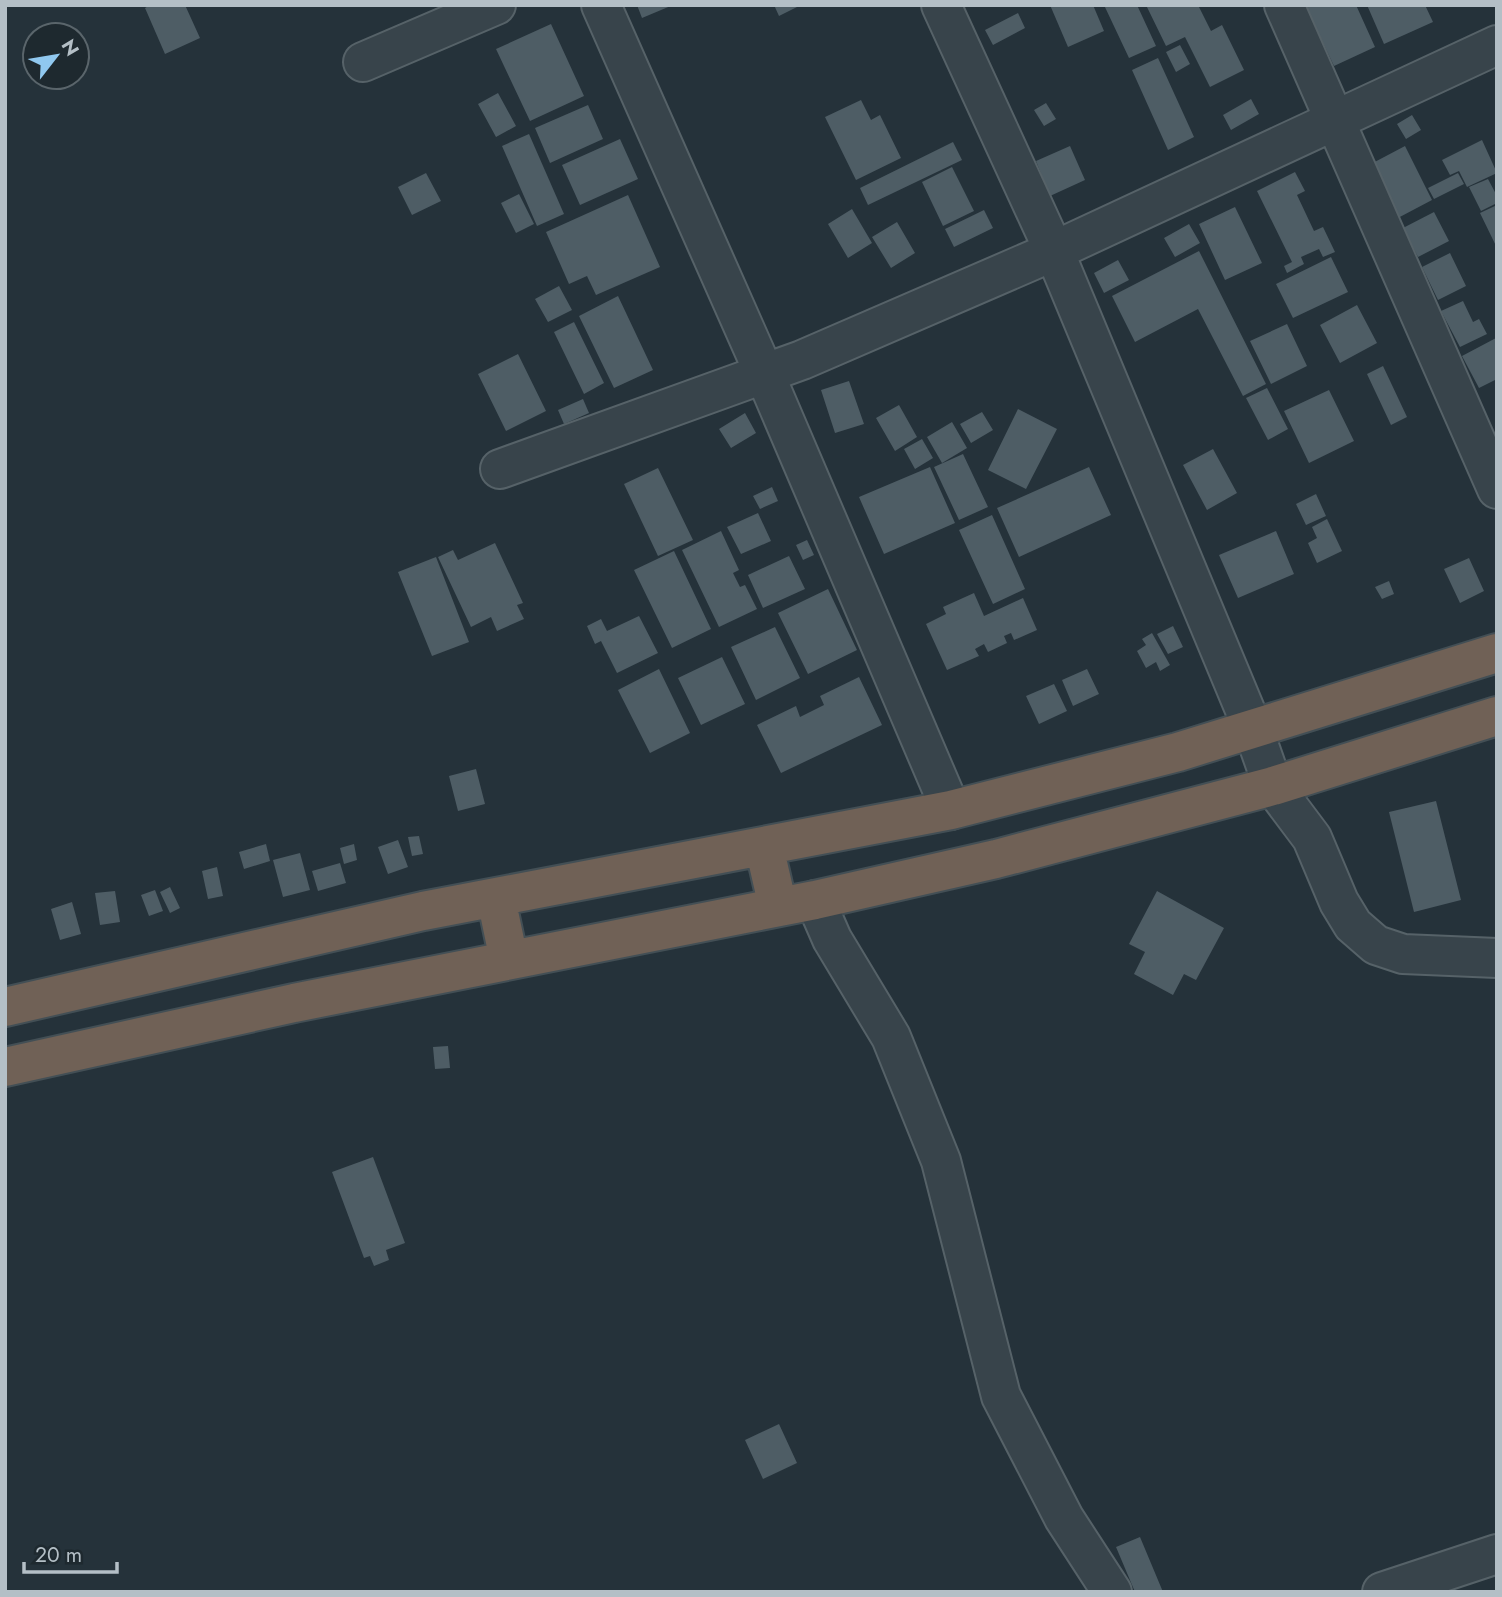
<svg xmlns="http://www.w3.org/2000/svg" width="1502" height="1597" font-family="Jost,sans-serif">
<rect width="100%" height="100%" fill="#25323a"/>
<path fill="#4e5d65" d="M 150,5 L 185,5 L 200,38 L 165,54 L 145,8 Z
M 637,5 L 673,5 L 642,18 Z
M 774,5 L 801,5 L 779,16 Z
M 1050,5 L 1093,5 L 1104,31 L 1068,47 Z
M 1104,5 L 1137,5 L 1156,46 L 1129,58 Z
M 1146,5 L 1198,5 L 1211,31 L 1222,25 L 1244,70 L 1210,87 L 1185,37 L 1166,46 Z
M 1305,5 L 1356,5 L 1375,47 L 1334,66 Z
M 1367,5 L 1425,5 L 1433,22 L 1384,44 Z
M 1018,13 L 1025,28 L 993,45 L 985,30 Z
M 551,24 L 584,96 L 530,121 L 496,49 Z
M 1180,45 L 1190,64 L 1176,72 L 1166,52 Z
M 1158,58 L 1194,137 L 1168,150 L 1132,70 Z
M 498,93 L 516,126 L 496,137 L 478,104 Z
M 1251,99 L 1259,114 L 1231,130 L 1223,115 Z
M 861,100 L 871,120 L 880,115 L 901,158 L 856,180 L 825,117 Z
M 1046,103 L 1056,119 L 1044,126 L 1034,110 Z
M 588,105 L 603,139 L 550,163 L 535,128 Z
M 1412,115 L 1421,130 L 1406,139 L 1397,124 Z
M 529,134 L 564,214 L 537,226 L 502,146 Z
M 620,139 L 638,179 L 580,205 L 562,165 Z
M 1482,140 L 1497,173 L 1467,187 L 1459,171 L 1450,175 L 1442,160 Z
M 953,142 L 962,160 L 868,205 L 860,188 Z
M 1070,146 L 1085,180 L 1050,196 L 1036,161 Z
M 1405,146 L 1432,200 L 1396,219 L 1369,165 Z
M 952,167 L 974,211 L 943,226 L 922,182 Z
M 1295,172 L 1305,191 L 1297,195 L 1314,231 L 1323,227 L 1335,252 L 1323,257 L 1319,249 L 1301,257 L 1304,264 L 1287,273 L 1284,266 L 1292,262 L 1257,191 Z
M 426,173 L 441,201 L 412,215 L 398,187 Z
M 1458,173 L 1464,184 L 1434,199 L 1428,188 Z
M 1488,179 L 1497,196 L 1497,203 L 1481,211 L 1469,187 Z
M 519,194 L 534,224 L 516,233 L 501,203 Z
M 628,195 L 660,267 L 596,295 L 587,276 L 569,284 L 546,232 Z
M 1497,205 L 1497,248 L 1480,213 Z
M 1235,207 L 1262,263 L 1225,280 L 1199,224 Z
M 852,209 L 872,243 L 848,258 L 828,224 Z
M 984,210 L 993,228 L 954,247 L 945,229 Z
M 1434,212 L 1449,241 L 1418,257 L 1403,228 Z
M 897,222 L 915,253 L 891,268 L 872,237 Z
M 1189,224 L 1200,243 L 1175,257 L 1164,238 Z
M 1199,251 L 1266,384 L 1243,396 L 1198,309 L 1135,342 L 1112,296 Z
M 1450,253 L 1466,286 L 1438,300 L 1422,267 Z
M 1331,257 L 1348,292 L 1293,318 L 1276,284 Z
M 1118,260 L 1129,280 L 1104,293 L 1094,273 Z
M 559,286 L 572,310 L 548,322 L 535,299 Z
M 618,296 L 653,370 L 614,388 L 579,316 Z
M 1463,301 L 1473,322 L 1479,319 L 1487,334 L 1460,347 L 1441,311 Z
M 1357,305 L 1377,343 L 1340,363 L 1320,325 Z
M 574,322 L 604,383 L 584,394 L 554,332 Z
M 1287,324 L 1307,366 L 1271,384 L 1250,341 Z
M 1496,338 L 1497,379 L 1479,388 L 1462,356 Z
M 518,354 L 546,411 L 506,431 L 478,374 Z
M 1383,366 L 1407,417 L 1391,425 L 1367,374 Z
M 849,381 L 864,424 L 835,433 L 821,390 Z
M 1267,388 L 1288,429 L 1268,440 L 1246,398 Z
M 1329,390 L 1354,441 L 1309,463 L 1284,411 Z
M 583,399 L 589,413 L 564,424 L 558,410 Z
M 899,405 L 917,437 L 895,451 L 876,418 Z
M 1018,409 L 1057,429 L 1026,489 L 988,470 Z
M 982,412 L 993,430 L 971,443 L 960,424 Z
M 745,413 L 756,433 L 731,448 L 719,429 Z
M 952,422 L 967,448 L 942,463 L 927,437 Z
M 922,439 L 933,458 L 915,469 L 904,449 Z
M 1213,449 L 1237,493 L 1207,510 L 1183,465 Z
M 963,454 L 988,507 L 959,520 L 934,467 Z
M 930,467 L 955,523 L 884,554 L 859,497 Z
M 1089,467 L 1111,515 L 1019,557 L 997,508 Z
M 658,468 L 693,540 L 658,556 L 624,484 Z
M 772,487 L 778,501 L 760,509 L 753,496 Z
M 1316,494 L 1326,516 L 1306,525 L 1296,504 Z
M 758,513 L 771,541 L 741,554 L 727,527 Z
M 992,515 L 1025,589 L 993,604 L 959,530 Z
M 1327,519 L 1342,551 L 1317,563 L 1308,543 L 1317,538 L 1312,527 Z
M 721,531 L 739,570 L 733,573 L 740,587 L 745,585 L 757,609 L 719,627 L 682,550 Z
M 1276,531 L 1294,574 L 1238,598 L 1219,555 Z
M 807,540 L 814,555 L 803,560 L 796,545 Z
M 495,543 L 523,603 L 517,605 L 524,619 L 497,631 L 491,617 L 471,627 L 438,557 L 453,550 L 458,560 Z
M 674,551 L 711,629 L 672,648 L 634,570 Z
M 789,556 L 805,589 L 763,608 L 748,575 Z
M 436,557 L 469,642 L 432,656 L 398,572 Z
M 1469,558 L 1484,591 L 1460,603 L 1444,569 Z
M 1389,581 L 1394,594 L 1382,599 L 1375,587 Z
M 828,589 L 857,650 L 808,674 L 778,613 Z
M 974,593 L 984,616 L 1023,598 L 1037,630 L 1014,640 L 1011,633 L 1004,636 L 1007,643 L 988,652 L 984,644 L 975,649 L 979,656 L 947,670 L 926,624 L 946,614 L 943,607 Z
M 639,616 L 658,653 L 617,673 L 601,641 L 595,644 L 587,626 L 601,619 L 607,631 Z
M 1173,626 L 1183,647 L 1168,654 L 1157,634 Z
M 775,627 L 800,678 L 756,700 L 731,647 Z
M 1152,633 L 1170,665 L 1160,671 L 1156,662 L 1146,668 L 1137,651 L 1146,645 L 1142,639 Z
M 722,657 L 745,704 L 701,725 L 678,678 Z
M 659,669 L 690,733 L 650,753 L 618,690 Z
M 1087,669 L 1099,694 L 1073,706 L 1062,680 Z
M 859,677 L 882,725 L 781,773 L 757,725 L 796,706 L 800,717 L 824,705 L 820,696 Z
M 1054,684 L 1067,711 L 1039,724 L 1026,696 Z
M 476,769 L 485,804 L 458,811 L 449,776 Z
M 1436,801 L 1461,900 L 1414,912 L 1389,812 Z
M 419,836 L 423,854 L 412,856 L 408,837 Z
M 398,840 L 408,867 L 388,874 L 378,847 Z
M 266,844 L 270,861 L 244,869 L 239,852 Z
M 354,844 L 357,860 L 344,864 L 340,848 Z
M 300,853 L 310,890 L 283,897 L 273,860 Z
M 340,863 L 346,883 L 318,891 L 312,871 Z
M 217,867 L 223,896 L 208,899 L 202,871 Z
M 170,887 L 180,908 L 170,913 L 160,892 Z
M 155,890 L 163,911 L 149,916 L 141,895 Z
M 115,891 L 120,922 L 100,925 L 95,893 Z
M 1157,891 L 1224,928 L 1196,980 L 1184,974 L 1173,995 L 1134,974 L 1145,952 L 1129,944 Z
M 72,902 L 81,934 L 60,940 L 51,909 Z
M 448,1046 L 450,1068 L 435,1069 L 433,1047 Z
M 373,1157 L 405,1243 L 386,1250 L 389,1260 L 374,1266 L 370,1256 L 364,1258 L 332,1172 Z
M 779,1424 L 797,1463 L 763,1479 L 745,1440 Z
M 1140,1537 L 1163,1592 L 1135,1592 L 1116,1547 Z"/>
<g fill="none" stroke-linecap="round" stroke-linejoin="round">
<defs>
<path id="minor" d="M 601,5 L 765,375 L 951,810
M 941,5 L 1054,251 L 1253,729 L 1273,786 L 1312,838 L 1339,902 L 1353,925 L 1376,945 L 1403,954 L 1497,958
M 1284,5 L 1497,489
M 363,62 L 496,5
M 500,469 L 802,360 L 1054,251 L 1497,45
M 815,900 L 832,939 L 891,1037 L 941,1161 L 1001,1396 L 1064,1518 L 1112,1592
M 1382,1592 L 1497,1554"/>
<path id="highway" d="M 764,846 L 778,907
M 496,898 L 509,960
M 5,1007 L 423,911 L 951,810 L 1178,752 L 1497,653
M 5,1067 L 294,1003 L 815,900 L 996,859 L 1273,786 L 1497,716"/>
</defs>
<use href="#minor" stroke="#566268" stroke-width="42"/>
<use href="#highway" stroke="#434f55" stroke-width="42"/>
<use href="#minor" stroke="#38444b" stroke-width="38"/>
<use href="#highway" stroke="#706156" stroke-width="38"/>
</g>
<rect width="1502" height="1597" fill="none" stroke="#b4bfc6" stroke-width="14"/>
<g transform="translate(56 56) rotate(59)"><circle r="33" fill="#1e292f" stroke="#5a656b" stroke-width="2"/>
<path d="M0-5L12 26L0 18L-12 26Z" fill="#90c8ef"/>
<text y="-10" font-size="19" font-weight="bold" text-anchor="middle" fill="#b4bfc6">N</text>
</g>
<path d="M24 1562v10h93v-10" fill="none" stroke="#b4bfc6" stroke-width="3.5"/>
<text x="35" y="1562" font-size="21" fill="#b4bfc6" stroke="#1e292f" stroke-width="5" paint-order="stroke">20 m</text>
</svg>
